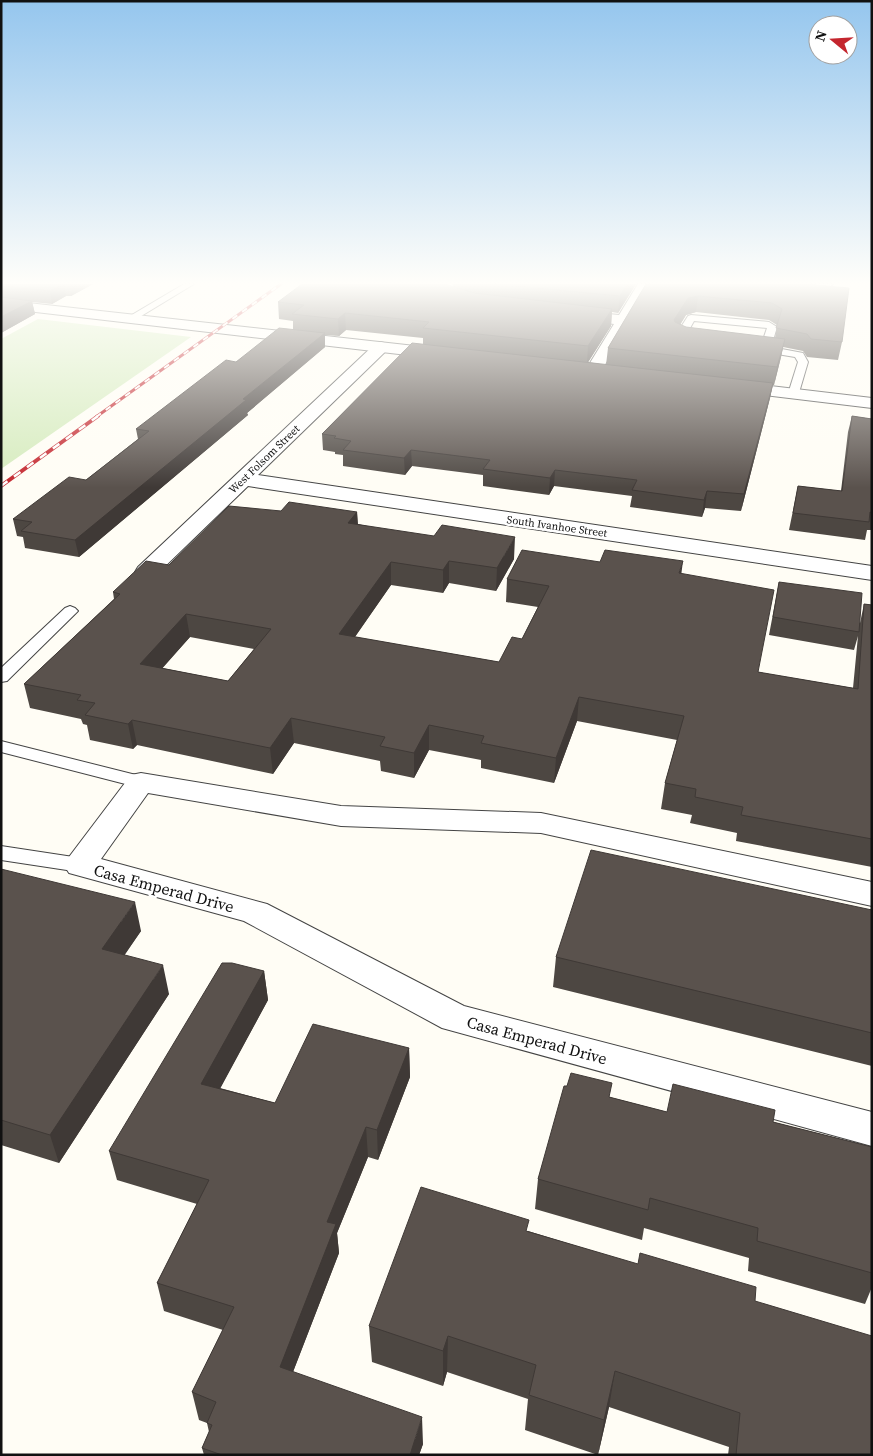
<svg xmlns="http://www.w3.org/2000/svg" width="873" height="1456" font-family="'Source Serif 4',serif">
<rect width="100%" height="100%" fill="#fffdf5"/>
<path fill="#d5ebbd" d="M 38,319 L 191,337 L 1,469 L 1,339 Z"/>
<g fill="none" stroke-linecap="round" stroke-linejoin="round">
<defs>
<path id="service" d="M 184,284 L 194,284 L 133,321 L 130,322 L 125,319 Z
M 691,315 L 769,322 L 777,327 L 771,347 L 803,353 L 808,362 L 798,396 L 790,396 L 788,394 L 798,362 L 795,357 L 765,352 L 760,349 L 767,328 L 694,321 L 685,337 L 692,339 L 692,343 C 686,344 677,342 674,338 L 688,316 Z
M 70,606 L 75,608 L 78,611 L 75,614 L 7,681 L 1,682 L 1,668 L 65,608 Z
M 1,741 L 148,778 L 150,782 L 148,786 L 141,788 L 1,752 Z
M 1,846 L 80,858 L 87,860 L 90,865 L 87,870 L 80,872 L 1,860 Z"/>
<path id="minor" d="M 638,284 L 652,284 L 599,375 L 587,375 L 585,371 L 614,324 L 575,319 L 570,318 L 568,315 L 570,312 L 575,311 L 619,315 Z
M 809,284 L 833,284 C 828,290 814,290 809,284 Z
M 381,342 L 387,344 L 389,347 L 387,350 L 258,475 L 872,566 L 872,580 L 248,486 L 154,577 L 146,579 L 138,577 L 135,572 L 138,567 L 375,344 Z
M 141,773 L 341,806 L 541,813 L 872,882 L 872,906 L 541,833 L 341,826 L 148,793 L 101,859 L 267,904 L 464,1006 L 872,1112 L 872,1146 L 442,1028 L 244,921 L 69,873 L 64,865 L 69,857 L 131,775 Z"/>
<path id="tertiary" d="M 1,300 L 442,349 L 448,351 L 450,354 L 448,357 L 442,359 L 1,308 Z
M 736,382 L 872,398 L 872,408 L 730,391 L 727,387 L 730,383 Z"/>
</defs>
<use href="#service" stroke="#444" stroke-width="2"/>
<use href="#minor" stroke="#444" stroke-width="2"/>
<use href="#tertiary" stroke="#444" stroke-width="2"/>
<use href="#service" fill="#fff" fill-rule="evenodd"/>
<use href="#minor" fill="#fff" fill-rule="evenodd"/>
<use href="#tertiary" fill="#fff" fill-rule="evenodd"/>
<defs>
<path id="rail-far1" d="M 96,417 L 281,284"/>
<path id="rail" d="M 1,486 L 98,416"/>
</defs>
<use href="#rail-far1" stroke="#c4262e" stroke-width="3"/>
<use href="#rail" stroke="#c4262e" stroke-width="4"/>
<use href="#rail-far1" stroke="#fff" stroke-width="2" stroke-dasharray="6" stroke-linecap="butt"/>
<use href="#rail" stroke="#fff" stroke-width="2.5" stroke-dasharray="8" stroke-linecap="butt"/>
</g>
<path fill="#4d4742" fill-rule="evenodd" d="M 1,284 L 93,284 L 71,296 L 66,296 L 52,304 L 32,302 L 35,314 L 1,333 Z
M 446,284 L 454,287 L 452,284 L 636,284 L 618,313 L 612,312 L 611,326 L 588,362 L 606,365 L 608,348 L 646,284 L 816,284 L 842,342 L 838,360 L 807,357 L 803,351 L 783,347 L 781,357 L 774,385 L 773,385 L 770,398 L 741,511 L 705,508 L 702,517 L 630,507 L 632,496 L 554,486 L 549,495 L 483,486 L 483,475 L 412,466 L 405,475 L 343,466 L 343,455 L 335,454 L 335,452 L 323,450 L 322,434 L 423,344 L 423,338 L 346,330 L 339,336 L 325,335 L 325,347 L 247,413 L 248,415 L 79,557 L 25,548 L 23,537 L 17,536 L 13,519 L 86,480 L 138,439 L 136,429 L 236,362 L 293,330 L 293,321 L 279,319 L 278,302 ZM 696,312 L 769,320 L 777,325 L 775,338 L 686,327 L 680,325 L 686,315 Z
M 852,416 L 872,419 L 872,530 L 867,530 L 865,540 L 789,530 L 798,486 L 841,491 L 848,432 Z
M 281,511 L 357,512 L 358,524 L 514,559 L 496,591 L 449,583 L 443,593 L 391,585 L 355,637 L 499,662 L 522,639 L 538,607 L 506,602 L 507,579 L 600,562 L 682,574 L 758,672 L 853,688 L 858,636 L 854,650 L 769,635 L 779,582 L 860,623 L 864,604 L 872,605 L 872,867 L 736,841 L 737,833 L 690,823 L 692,815 L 661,809 L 665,783 L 677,740 L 577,721 L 554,783 L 481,768 L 481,760 L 429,750 L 414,778 L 381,771 L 380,761 L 294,743 L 273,774 L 137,745 L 133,749 L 90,740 L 87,725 L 83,724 L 81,719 L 30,708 L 24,684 L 114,599 L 113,592 ZM 190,637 L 254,649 L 228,681 L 162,668 Z
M 1,869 L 141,931 L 124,955 L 169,994 L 59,1163 L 1,1145 Z
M 872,910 L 872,1066 L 553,987 L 556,957 Z
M 264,971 L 268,1000 L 220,1088 L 275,1103 L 409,1048 L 410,1077 L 378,1160 L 368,1157 L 337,1233 L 339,1253 L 293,1372 L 423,1444 L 419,1455 L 204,1455 L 202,1448 L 209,1432 L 207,1423 L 199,1420 L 192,1392 L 223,1330 L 164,1311 L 157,1283 L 197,1204 L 117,1180 L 109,1151 Z
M 567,1086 L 667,1112 L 773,1122 L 872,1147 L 872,1287 L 865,1304 L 748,1271 L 749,1258 L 644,1228 L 642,1240 L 535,1209 L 538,1179 Z
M 528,1231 L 755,1301 L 871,1455 L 728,1455 L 729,1447 L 609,1407 L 598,1455 L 525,1430 L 528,1399 L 447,1372 L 443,1386 L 372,1362 L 369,1326 Z"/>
<path fill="#3f3936" d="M 63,284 L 64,284 L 66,296 L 52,304 L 50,291 Z
M 69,284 L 93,284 L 71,296 Z
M 627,284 L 636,284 L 618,313 L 620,296 Z
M 698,296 L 696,312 L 686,315 L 672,337 L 674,320 L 688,298 Z
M 32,301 L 35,314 L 1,333 L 1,317 Z
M 612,309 L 611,326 L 587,364 L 588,346 Z
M 345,313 L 346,330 L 339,336 L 338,319 Z
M 325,333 L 325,347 L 247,413 L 248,415 L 79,557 L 75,540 L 243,399 Z
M 785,339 L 781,357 L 774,385 L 777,367 Z
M 773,383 L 770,398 L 741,511 L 744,494 Z
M 411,450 L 412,466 L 405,475 L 404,458 Z
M 555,470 L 554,486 L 549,495 L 550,478 Z
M 707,491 L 705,508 L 702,517 L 704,500 Z
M 357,512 L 358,534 L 348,523 Z
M 515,537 L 514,559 L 496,591 L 497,568 Z
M 449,561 L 449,583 L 443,593 L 443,570 Z
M 683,561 L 680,584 L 679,573 Z
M 391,562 L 391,585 L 340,658 L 339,634 Z
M 186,614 L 190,637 L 145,688 L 140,664 Z
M 579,697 L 577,721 L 554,783 L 556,758 Z
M 291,718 L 294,743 L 273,774 L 270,748 Z
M 132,720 L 137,745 L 133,749 L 128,724 Z
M 429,725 L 429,750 L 414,778 L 414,753 Z
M 135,902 L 141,931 L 109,978 L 102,949 Z
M 163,965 L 169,994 L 59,1163 L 50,1135 Z
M 264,971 L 268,1000 L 207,1113 L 201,1084 Z
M 409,1048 L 410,1077 L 378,1160 L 377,1130 Z
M 366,1127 L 368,1157 L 337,1233 L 339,1253 L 284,1395 L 280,1367 L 327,1222 Z
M 448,1336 L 447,1372 L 443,1386 L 443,1351 Z
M 615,1371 L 609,1407 L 598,1455 L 604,1420 Z
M 422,1417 L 423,1444 L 419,1455 L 410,1455 Z"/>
<path fill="#5a524d" stroke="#3f3936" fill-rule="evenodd" d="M 1,284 L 63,284 L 50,291 L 1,286 Z
M 302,284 L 445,284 L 474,293 L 612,309 L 588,346 L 423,328 L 429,322 L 345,313 L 338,319 L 292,314 L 304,305 L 278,302 Z
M 494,284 L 627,284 L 620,296 Z
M 646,284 L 815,284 L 815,285 L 849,288 L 842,342 L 811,339 L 807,334 L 776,328 L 782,309 L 772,303 L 698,296 L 688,298 L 674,320 L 675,322 L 686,327 L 785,339 L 777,367 L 608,348 Z
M 1,297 L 32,301 L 1,317 Z
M 279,328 L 325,333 L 243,399 L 246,400 L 75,540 L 21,531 L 32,522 L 13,519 L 69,477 L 86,480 L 149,431 L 136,429 L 226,360 L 236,362 Z
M 412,343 L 773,383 L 744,494 L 707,491 L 704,500 L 632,490 L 637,480 L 555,470 L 550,478 L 483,469 L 490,460 L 411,450 L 404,458 L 343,450 L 351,441 L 334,438 L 336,436 L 322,434 Z
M 852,416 L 872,419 L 872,513 L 870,512 L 869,522 L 793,513 L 798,486 L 842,491 Z
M 289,502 L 357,512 L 348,523 L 434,536 L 442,525 L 515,537 L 497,568 L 449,561 L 443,570 L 391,562 L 339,634 L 499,662 L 512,637 L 522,639 L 549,586 L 507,579 L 522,550 L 600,562 L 605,550 L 683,561 L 679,573 L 774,590 L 758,672 L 858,689 L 864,604 L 872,605 L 872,839 L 741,815 L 743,807 L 695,797 L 696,789 L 665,783 L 684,716 L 579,697 L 556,758 L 481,743 L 484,736 L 429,725 L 414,753 L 380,746 L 385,737 L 291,718 L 270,748 L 132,720 L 128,724 L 85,715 L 95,703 L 77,700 L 81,695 L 24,684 L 120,594 L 113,592 L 146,561 L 169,565 L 229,506 L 281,511 ZM 186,614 L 271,629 L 228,681 L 140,664 Z
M 779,582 L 862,593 L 859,632 L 773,617 Z
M 591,850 L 872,910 L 872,1033 L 556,957 Z
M 1,869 L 135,902 L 102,949 L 163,965 L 50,1135 L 1,1120 Z
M 222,963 L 232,963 L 264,971 L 201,1084 L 275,1103 L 313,1024 L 409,1048 L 377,1130 L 366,1127 L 327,1222 L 336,1224 L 280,1367 L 422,1417 L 410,1455 L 222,1455 L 202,1448 L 212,1425 L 207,1423 L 216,1402 L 192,1392 L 234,1307 L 157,1283 L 209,1180 L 109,1151 Z
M 571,1073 L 612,1083 L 609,1097 L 667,1112 L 673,1084 L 775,1110 L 773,1122 L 872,1147 L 872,1273 L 757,1241 L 758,1228 L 650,1198 L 648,1210 L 538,1179 L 564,1086 L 567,1086 Z
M 421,1187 L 529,1220 L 526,1231 L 638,1264 L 640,1253 L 756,1287 L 755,1301 L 872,1336 L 871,1455 L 736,1455 L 740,1413 L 615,1371 L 604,1420 L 529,1395 L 536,1365 L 448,1336 L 443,1351 L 369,1326 Z"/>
<linearGradient id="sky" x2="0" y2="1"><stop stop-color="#95c6ee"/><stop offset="0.58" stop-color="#fffefa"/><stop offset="1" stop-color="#fffefa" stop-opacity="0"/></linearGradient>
<rect width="873" height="488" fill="url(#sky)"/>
<g text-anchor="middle" stroke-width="5" stroke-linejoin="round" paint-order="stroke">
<g font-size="11" fill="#111" stroke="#fff">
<text transform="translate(264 459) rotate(-44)" y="4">West Folsom Street</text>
<text transform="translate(557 526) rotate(8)" y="4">South Ivanhoe Street</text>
</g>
<g font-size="16" fill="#111" stroke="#fff">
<text transform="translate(164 888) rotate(15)" y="6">Casa Emperad Drive</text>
<text transform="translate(537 1040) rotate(15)" y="6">Casa Emperad Drive</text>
</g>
</g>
<rect width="873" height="1456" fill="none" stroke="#111111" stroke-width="5"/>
<g transform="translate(833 40) rotate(288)"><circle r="24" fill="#ffffff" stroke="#a0a0a0"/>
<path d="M0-4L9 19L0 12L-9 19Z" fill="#c4262e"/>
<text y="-8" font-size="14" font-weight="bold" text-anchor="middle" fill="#111111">N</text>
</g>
</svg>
